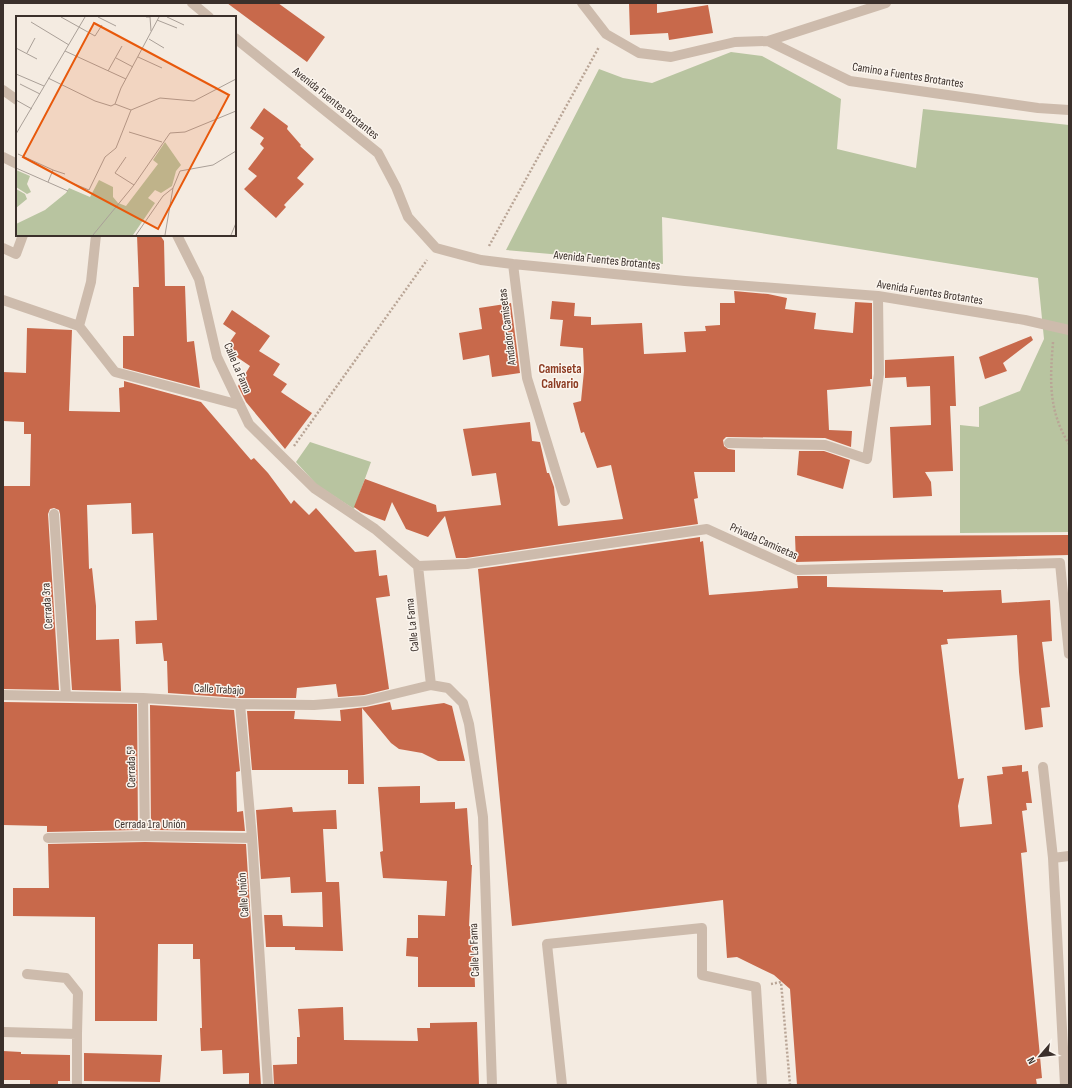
<svg xmlns="http://www.w3.org/2000/svg" width="1072" height="1088" font-family="'Sofia Sans Condensed',sans-serif">
<rect width="100%" height="100%" fill="#f4ebe1"/>
<path fill="#b8c4a0" d="M 731,52 L 762,56 L 841,99 L 837,149 L 916,168 L 923,109 L 1069,125 L 1069,532 L 960,533 L 960,425 L 979,427 L 979,407 L 1020,391 L 1044,339 L 1038,278 L 662,217 L 663,264 L 506,250 L 599,69 L 623,78 L 652,83 Z
M 310,442 L 371,462 L 354,509 L 317,485 L 296,462 Z"/>
<path fill="#c8694b" d="M 227,3 L 278,3 L 325,37 L 307,62 Z
M 629,3 L 657,3 L 657,13 L 708,5 L 713,33 L 669,40 L 668,33 L 630,35 Z
M 264,108 L 288,126 L 287,129 L 301,145 L 300,146 L 314,159 L 297,178 L 304,184 L 284,205 L 286,207 L 276,218 L 244,189 L 257,176 L 248,169 L 264,148 L 260,144 L 264,138 L 250,128 Z
M 137,235 L 160,235 L 164,241 L 165,286 L 185,286 L 187,342 L 194,341 L 200,388 L 123,368 L 123,336 L 134,336 L 133,287 L 139,287 Z
M 734,291 L 768,294 L 787,298 L 785,309 L 816,313 L 814,329 L 853,333 L 855,302 L 872,303 L 872,379 L 870,379 L 871,386 L 827,390 L 829,430 L 852,431 L 851,447 L 825,438 L 726,437 L 723,440 L 724,446 L 728,449 L 735,450 L 735,472 L 694,472 L 698,498 L 694,499 L 698,524 L 466,558 L 456,558 L 445,516 L 428,537 L 406,529 L 392,502 L 385,521 L 361,512 L 354,507 L 365,479 L 436,505 L 437,512 L 501,505 L 496,473 L 472,476 L 463,429 L 530,422 L 532,441 L 540,442 L 547,473 L 549,473 L 554,487 L 558,526 L 623,519 L 611,465 L 597,468 L 584,432 L 581,433 L 573,403 L 581,401 L 584,371 L 583,348 L 560,346 L 563,320 L 550,319 L 552,301 L 575,303 L 574,316 L 591,317 L 591,325 L 642,323 L 644,354 L 686,352 L 684,332 L 706,331 L 705,326 L 720,325 L 720,303 L 735,303 Z
M 511,303 L 520,373 L 492,377 L 489,355 L 463,360 L 459,333 L 482,329 L 479,308 Z
M 232,310 L 270,336 L 259,351 L 280,364 L 273,375 L 287,384 L 281,392 L 312,413 L 285,449 L 246,402 L 238,386 L 250,366 L 225,349 L 236,333 L 223,324 Z
M 27,328 L 72,330 L 69,411 L 120,412 L 119,388 L 124,387 L 124,381 L 201,402 L 251,460 L 254,458 L 268,473 L 291,504 L 294,500 L 309,515 L 316,508 L 355,552 L 376,550 L 379,576 L 387,575 L 390,596 L 376,598 L 389,689 L 364,695 L 338,697 L 336,684 L 297,688 L 296,698 L 240,698 L 168,693 L 167,661 L 164,661 L 162,643 L 136,644 L 135,621 L 157,620 L 153,533 L 132,534 L 131,503 L 87,505 L 89,569 L 92,568 L 96,606 L 96,640 L 119,639 L 121,691 L 72,690 L 60,514 L 59,510 L 54,508 L 50,509 L 48,514 L 59,690 L 3,689 L 3,486 L 30,486 L 31,434 L 24,434 L 24,422 L 3,421 L 3,372 L 26,373 Z
M 1031,336 L 1033,340 L 1003,363 L 1007,371 L 985,379 L 979,357 Z
M 954,356 L 956,406 L 950,406 L 953,471 L 925,472 L 931,482 L 932,496 L 893,498 L 890,427 L 931,425 L 930,386 L 907,387 L 906,377 L 885,378 L 885,360 Z
M 799,451 L 824,451 L 850,460 L 843,489 L 797,475 Z
M 1069,535 L 1069,555 L 796,562 L 795,536 Z
M 700,537 L 700,542 L 703,541 L 709,595 L 798,588 L 797,576 L 827,576 L 827,587 L 943,590 L 943,592 L 1001,590 L 1002,603 L 1050,600 L 1052,641 L 1042,642 L 1050,707 L 1041,708 L 1043,727 L 1025,730 L 1019,672 L 1017,635 L 947,639 L 948,644 L 941,645 L 958,779 L 964,778 L 958,806 L 960,827 L 992,824 L 987,776 L 1003,774 L 1002,767 L 1022,765 L 1022,772 L 1028,771 L 1032,803 L 1026,803 L 1027,810 L 1022,811 L 1027,852 L 1021,853 L 1042,1078 L 1036,1079 L 1037,1085 L 797,1085 L 790,989 L 774,975 L 737,957 L 727,958 L 723,900 L 512,926 L 478,569 Z
M 3,702 L 137,704 L 138,830 L 47,832 L 47,826 L 3,825 Z
M 390,702 L 392,710 L 444,703 L 452,706 L 465,761 L 438,761 L 422,753 L 399,749 L 391,743 L 362,708 L 364,784 L 348,784 L 348,770 L 252,770 L 247,711 L 295,711 L 294,719 L 341,721 L 340,710 L 366,707 Z
M 150,705 L 234,710 L 240,771 L 236,772 L 237,812 L 243,811 L 245,831 L 151,830 Z
M 420,786 L 420,803 L 455,802 L 455,809 L 467,808 L 471,865 L 472,865 L 469,926 L 473,926 L 475,987 L 418,987 L 418,957 L 406,956 L 407,938 L 418,938 L 418,915 L 445,916 L 447,881 L 383,878 L 380,852 L 383,851 L 378,787 Z
M 292,807 L 293,812 L 336,810 L 337,829 L 323,829 L 326,882 L 339,882 L 343,951 L 295,950 L 295,947 L 266,947 L 264,915 L 282,915 L 283,926 L 323,927 L 322,892 L 291,893 L 290,877 L 261,879 L 256,810 Z
M 145,842 L 246,844 L 261,1085 L 249,1085 L 249,1073 L 223,1074 L 222,1050 L 201,1051 L 200,1028 L 202,1028 L 200,959 L 193,959 L 193,944 L 158,944 L 157,1021 L 95,1021 L 95,917 L 13,916 L 13,888 L 49,888 L 48,844 Z
M 343,1007 L 344,1040 L 418,1041 L 417,1028 L 430,1028 L 430,1023 L 477,1022 L 479,1085 L 274,1085 L 273,1065 L 297,1064 L 297,1037 L 300,1037 L 298,1009 Z
M 3,1051 L 21,1052 L 21,1054 L 70,1055 L 70,1081 L 58,1081 L 58,1085 L 30,1085 L 30,1080 L 3,1080 Z
M 84,1053 L 162,1055 L 160,1082 L 84,1081 Z"/>
<g fill="none" stroke-linecap="round" stroke-linejoin="round">
<path stroke="#b9a596" stroke-width="2.5" stroke-dasharray="2 2" stroke-linecap="butt" d="M 489,246 L 599,47
M 1053,342 C 1050,380 1048,410 1069,444
M 294,446 L 427,260
M 771,984 L 781,982 L 790,1085"/>
<path stroke="#cdbbac" stroke-width="10" d="M 3,157 L 17,164
M 3,248 L 16,254 L 23,235
M 3,300 L 79,326 L 115,372 L 240,405
M 79,326 L 91,282 L 96,235
M 27,974 L 66,978 L 78,993 L 77,1034
M 562,1085 L 547,944 L 702,928 L 702,975 L 756,987 L 762,1085"/>
<path stroke="#cdbbac" stroke-width="10" d="M 192,3 L 209,17
M 582,3 L 606,34 L 639,53 L 671,57 L 735,42 L 768,41 L 850,81 L 1038,108 L 1069,110
M 235,38 L 378,153 L 396,187 L 408,217 L 436,248 L 481,260 L 513,264 L 685,281 L 878,296 L 1025,320 L 1069,330
M 768,41 L 886,3
M 3,90 L 17,100
M 177,235 L 199,279 L 217,357 L 249,424 L 314,488 L 375,529 L 418,566 L 431,685 L 448,688 L 463,703 L 469,724 L 483,817 L 492,1085
M 513,264 L 527,378 L 565,501
M 729,443 L 825,445 L 867,459 L 879,374 L 878,296
M 54,514 L 66,696
M 418,566 L 467,564 L 707,529 L 797,570 L 1060,563 L 1069,654
M 3,695 L 143,698 L 240,704 L 314,705 L 365,701 L 431,685
M 143,698 L 145,836
M 240,704 L 252,838 L 268,1085
M 1043,767 L 1053,858
M 48,838 L 145,836 L 252,838
M 3,1032 L 77,1034 L 77,1085
M 1065,1085 L 1053,858 L 1069,856"/>
</g>
<g text-anchor="middle" stroke-width="3" stroke-linejoin="round" paint-order="stroke">
<g font-size="12" fill="#3b302b" stroke="#fbf5ee">
<text transform="translate(908 75) rotate(9)" y="4">Camino a Fuentes Brotantes</text>
<text transform="translate(336 103) rotate(39)" y="4">Avenida Fuentes Brotantes</text>
<text transform="translate(607 260) rotate(6)" y="4">Avenida Fuentes Brotantes</text>
<text transform="translate(930 292) rotate(9)" y="4">Avenida Fuentes Brotantes</text>
<text transform="translate(507 327) rotate(-97)" y="4">Andador Camisetas</text>
<text transform="translate(238 368) rotate(67)" y="4">Calle La Fama</text>
<text transform="translate(764 541) rotate(24)" y="4">Privada Camisetas</text>
<text transform="translate(47 606) rotate(-94)" y="4">Cerrada 3ra</text>
<text transform="translate(412 625) rotate(-96)" y="4">Calle La Fama</text>
<text transform="translate(219 689) rotate(3)" y="4">Calle Trabajo</text>
<text transform="translate(131 767) rotate(-91)" y="4">Cerrada 5º</text>
<text x="150" y="828">Cerrada 1ra Unión</text>
<text transform="translate(243 895) rotate(-94)" y="4">Calle Unión</text>
<text transform="translate(474 950) rotate(-92)" y="4">Calle La Fama</text>
</g>
<g font-size="13" font-weight="bold" fill="#8c3b22" stroke="#fbf5ee">
<text x="560" y="373">Camiseta<tspan x="560" dy="15">Calvario</tspan></text>
</g>
</g>
<g transform="translate(16 16)">
<rect width="220" height="220" fill="#f4ebe1"/>
<path d="M 149,126 L 165,149 L 160,155 L 156,170 L 145,177 L 139,174 L 132,182 L 139,187 L 117,219 L 0,219 L 0,208 L 29,194 L 50,177 L 53,172 L 74,181 L 83,164 L 97,171 L 97,181 L 102,187 L 110,190 L 142,148 L 137,144 ZM 0,154 L 14,160 L 11,168 L 15,176 L 11,178 L 0,171 ZM 0,173 L 9,178 L 11,183 L 0,192 Z" fill="#b8c4a0"/>
<path fill="none" stroke="#aaa098" stroke-width="1" d="M 45,1 L 79,20 L 86,9M 82,1 L 100,10M 130,1 L 134,1 L 135,15M 151,1 L 168,9M 141,4 L 161,12M 15,6 L 53,29M 133,23 L 148,32M 0,32 L 21,43M 49,35 L 110,63M 11,37 L 19,22M 122,41 L 146,52M 100,42 L 117,51M 92,55 L 106,30M 0,58 L 28,70M 32,62 L 79,85 L 95,90 L 99,88 L 115,94 L 144,82 L 178,85 L 220,63M 4,68 L 24,78M 0,84 L 16,93M 99,88 L 105,72 L 143,1M 113,116 L 146,126M 0,118 L 69,1M 2,138 L 37,154 L 32,166M 110,141 L 99,157 L 118,169M 0,152 L 52,175M 37,154 L 49,158M 51,165 L 73,174 L 89,141 L 100,132 L 115,94M 77,219 L 118,169 L 154,117 L 169,116 L 220,95M 120,219 L 147,180 L 157,172 L 164,155 L 197,149 L 220,135M 149,219 L 157,172M 215,219 L 220,207"/>
<path fill="#e8590c" fill-opacity="0.15" stroke="#e8590c" stroke-width="2" d="M 78,7 L 213,79 L 142,213 L 7,141 Z"/>
<rect width="220" height="220" fill="none" stroke="#3b302b" stroke-width="2"/>
</g>
<rect width="1072" height="1088" fill="none" stroke="#3b302b" stroke-width="8"/>
<g transform="translate(1040 1056) rotate(242)" stroke="#fbf5ee" stroke-width="3" paint-order="stroke">
<path d="M0-3L7 15L0 10L-7 15Z" fill="#3b302b"/>
<text y="-6" font-size="11" font-weight="bold" text-anchor="middle" fill="#3b302b">N</text>
</g>
</svg>
